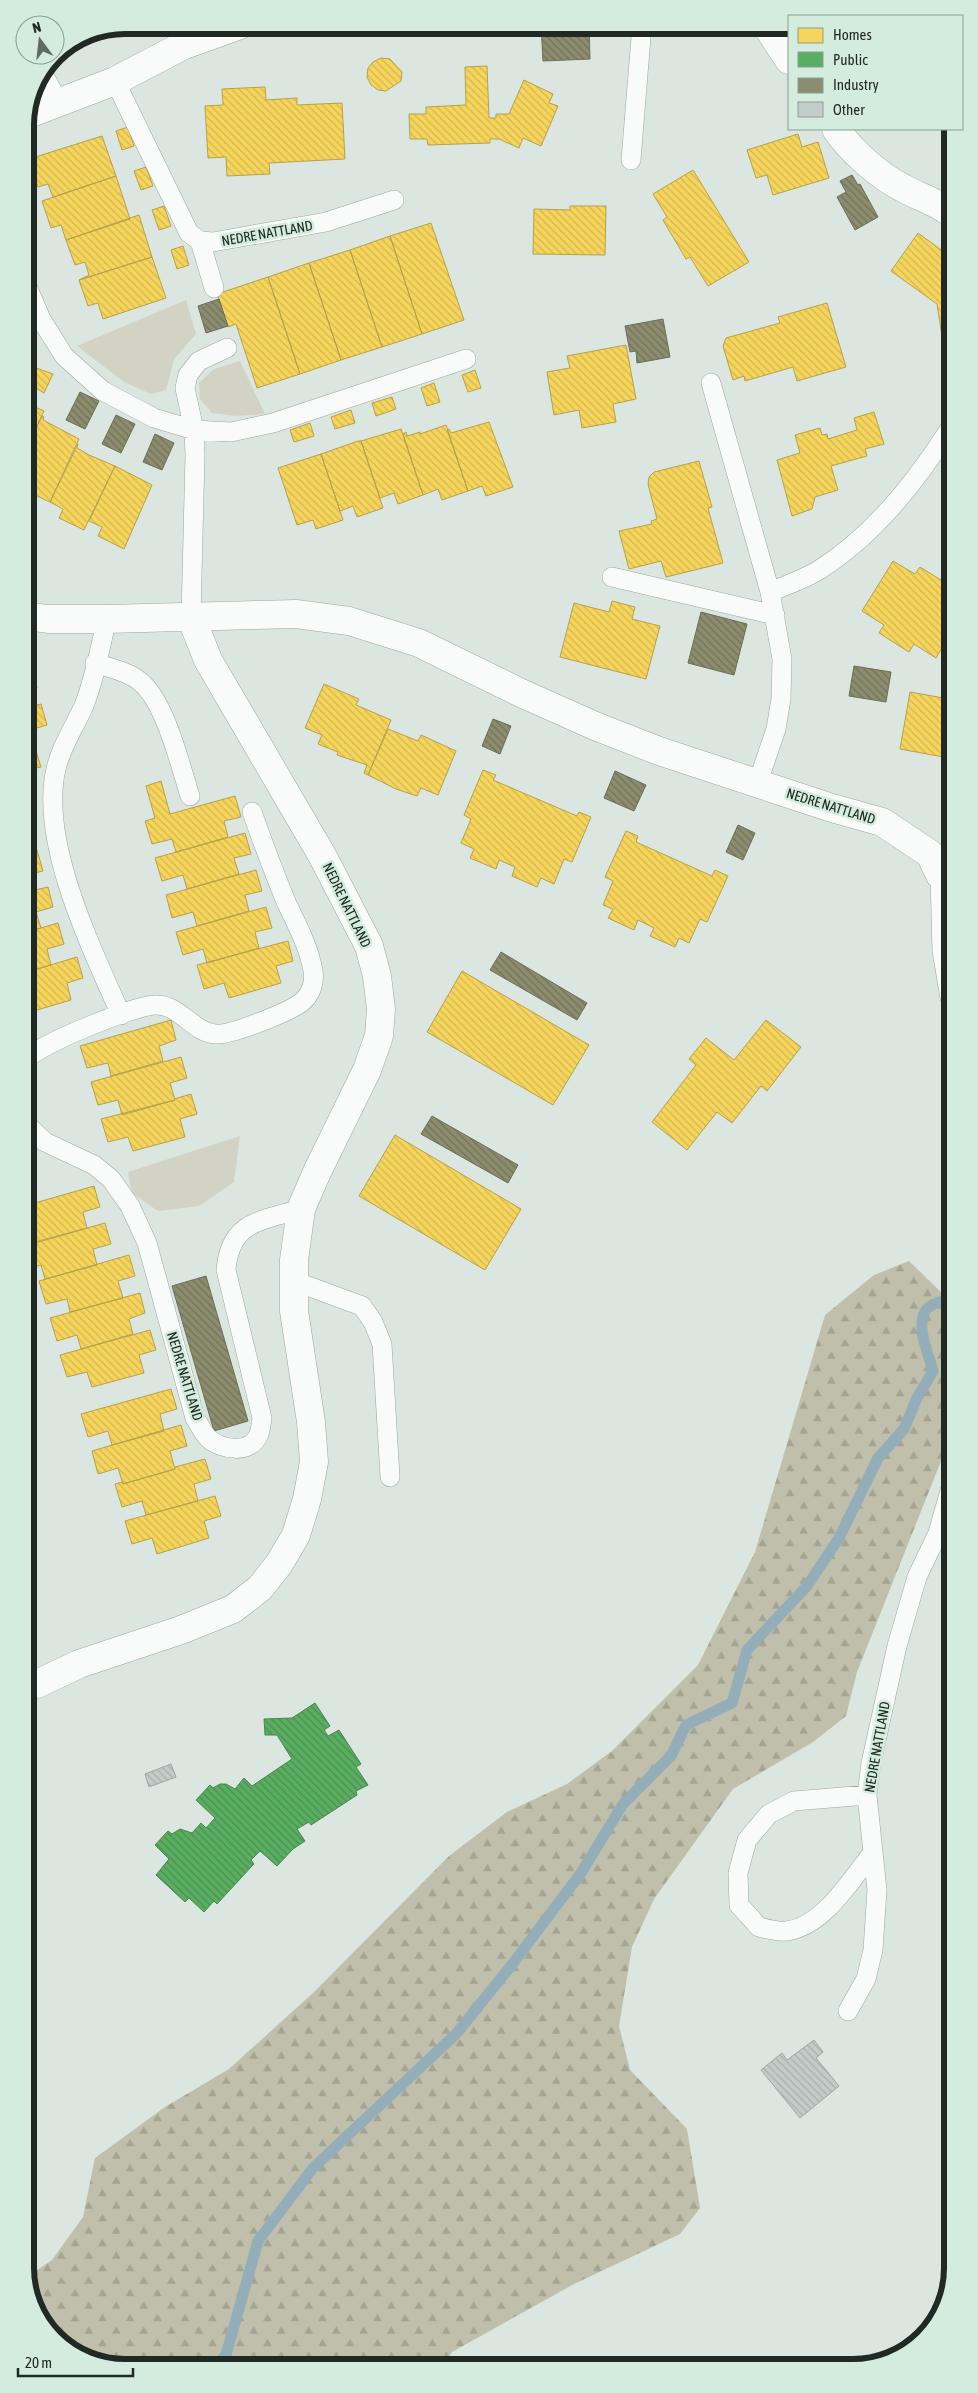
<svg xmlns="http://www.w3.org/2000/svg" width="978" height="2393" font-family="'Asap Condensed',sans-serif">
<defs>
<pattern id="forest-firs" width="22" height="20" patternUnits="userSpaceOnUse" patternTransform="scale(1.25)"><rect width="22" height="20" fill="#c0bfab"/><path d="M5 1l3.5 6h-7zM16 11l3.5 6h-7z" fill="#a5a493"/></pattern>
<pattern id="homes-back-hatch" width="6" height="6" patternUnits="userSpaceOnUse" patternTransform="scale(1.25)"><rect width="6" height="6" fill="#f6d55c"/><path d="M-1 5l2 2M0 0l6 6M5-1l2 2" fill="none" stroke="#d3b750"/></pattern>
<pattern id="public-back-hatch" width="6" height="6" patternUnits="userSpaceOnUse" patternTransform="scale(1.25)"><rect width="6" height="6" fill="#5aae61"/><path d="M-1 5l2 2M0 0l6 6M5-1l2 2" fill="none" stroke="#4a8e50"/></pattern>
<pattern id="industry-back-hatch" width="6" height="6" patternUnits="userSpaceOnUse" patternTransform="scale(1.25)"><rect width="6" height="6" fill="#8c8c6e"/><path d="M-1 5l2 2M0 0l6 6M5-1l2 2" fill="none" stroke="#72725a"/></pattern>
<pattern id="building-back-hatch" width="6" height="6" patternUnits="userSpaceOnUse" patternTransform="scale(1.25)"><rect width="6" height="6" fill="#c2cdca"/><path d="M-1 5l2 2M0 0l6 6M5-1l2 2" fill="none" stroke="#a6b0ad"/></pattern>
</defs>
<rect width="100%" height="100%" fill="#dae6df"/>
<path fill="url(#forest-firs)" d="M 909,1261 L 946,1297 L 951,1305 L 951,1436 L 857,1672 L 846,1716 L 813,1742 L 733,1789 L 654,1899 L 632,1947 L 619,2026 L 630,2070 L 687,2129 L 700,2208 L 680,2234 L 574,2284 L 452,2352 L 443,2366 L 118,2368 L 64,2347 L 30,2300 L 30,2275 L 52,2260 L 83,2217 L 95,2158 L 165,2107 L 229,2069 L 313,1993 L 449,1856 L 507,1812 L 567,1784 L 612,1751 L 698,1665 L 755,1552 L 825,1315 L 874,1275 Z"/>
<path fill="#d2d3c4" d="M 186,300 L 196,334 L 174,359 L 166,390 L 151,394 L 124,382 L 77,346 Z
M 240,361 L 265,414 L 236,416 L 212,413 L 200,399 L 199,383 L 214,369 Z
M 240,1136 L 234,1182 L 199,1206 L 158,1211 L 132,1193 L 128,1172 Z"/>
<path fill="url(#homes-back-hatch)" stroke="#b6a14b" d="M 381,58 L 390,59 L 402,72 L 401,81 L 386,91 L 378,90 L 371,85 L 367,77 L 368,68 L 373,62 Z
M 487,66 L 489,118 L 496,118 L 496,114 L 509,114 L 524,80 L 553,94 L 549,103 L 558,106 L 541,146 L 523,138 L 519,148 L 499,139 L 490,139 L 490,143 L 428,145 L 427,139 L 410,139 L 409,114 L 426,114 L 426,107 L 466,105 L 465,67 Z
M 265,87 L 266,100 L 297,98 L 297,105 L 342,103 L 345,159 L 269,163 L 270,174 L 227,176 L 226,157 L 208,158 L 205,106 L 223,105 L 222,89 Z
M 128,127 L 134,146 L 122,150 L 116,131 Z
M 798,134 L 802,147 L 818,142 L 829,178 L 773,195 L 767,175 L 756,178 L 747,150 Z
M 102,136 L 116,176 L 53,197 L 48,184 L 38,187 L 29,159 Z
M 146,167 L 153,186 L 141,190 L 134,171 Z
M 693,170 L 749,262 L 708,286 L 690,257 L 686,259 L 663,220 L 667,217 L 653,194 Z
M 116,176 L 130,219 L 66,240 L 61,225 L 51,228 L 42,201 Z
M 164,206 L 171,226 L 159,230 L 152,210 Z
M 570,206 L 606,206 L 605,255 L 533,254 L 534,209 L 570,210 Z
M 139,215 L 152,257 L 79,280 L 89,275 L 85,262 L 75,265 L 66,240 Z
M 431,223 L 464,320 L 422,334 L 390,236 Z
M 918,233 L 948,255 L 948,335 L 942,336 L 937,304 L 891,271 Z
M 390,236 L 422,334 L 382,347 L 350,250 Z
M 183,246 L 189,265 L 177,269 L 171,250 Z
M 350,250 L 382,347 L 341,360 L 309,263 Z
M 152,257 L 166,298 L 103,319 L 98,303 L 88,306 L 79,280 Z
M 309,263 L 341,360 L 300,374 L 268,277 Z
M 268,277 L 300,374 L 257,388 L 236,324 L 228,327 L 217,294 Z
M 827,303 L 846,367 L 797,381 L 793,367 L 745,381 L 744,376 L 733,380 L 723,346 L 726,338 L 780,323 L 778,317 Z
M 26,314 L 31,330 L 26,331 Z
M 626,345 L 636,399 L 613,404 L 616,422 L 582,428 L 579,410 L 554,415 L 547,372 L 570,368 L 567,356 Z
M 36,368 L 53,374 L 44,393 L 26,382 L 26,377 Z
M 475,370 L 481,388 L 468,392 L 462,375 Z
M 434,383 L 440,402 L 427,406 L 421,388 Z
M 392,397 L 396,409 L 376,416 L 372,403 Z
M 26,403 L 44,411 L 26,450 Z
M 351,410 L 355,423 L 335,429 L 331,417 Z
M 874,412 L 884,444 L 865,449 L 867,456 L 831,466 L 838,490 L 815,497 L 812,509 L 792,516 L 777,460 L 800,453 L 795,435 L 820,428 L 822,435 L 827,434 L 828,439 L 857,430 L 854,418 Z
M 42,416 L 44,417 L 43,420 L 79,439 L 50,502 L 26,491 L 29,481 L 26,479 L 26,450 Z
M 489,422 L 513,487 L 486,496 L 482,486 L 468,491 L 447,430 L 449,429 L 451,433 Z
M 310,423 L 314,436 L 294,442 L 290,430 Z
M 446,425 L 468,491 L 442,500 L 438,489 L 423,495 L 403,434 L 406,432 L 407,436 L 420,432 L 420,434 Z
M 401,429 L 423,495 L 398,504 L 394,493 L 380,498 L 361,441 Z
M 358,441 L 361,441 L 383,508 L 357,517 L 353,506 L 340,511 L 321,454 Z
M 78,444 L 77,448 L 89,455 L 115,466 L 84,530 L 59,518 L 63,509 L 50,502 Z
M 321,454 L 343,520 L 316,529 L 313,520 L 297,525 L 278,468 Z
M 699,461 L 712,507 L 708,508 L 723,563 L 666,577 L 661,561 L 629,569 L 619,531 L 652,524 L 651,521 L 657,519 L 648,484 L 649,477 L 654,472 Z
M 115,466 L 152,485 L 124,549 L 98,536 L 102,527 L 89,521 Z
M 893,561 L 915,574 L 920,567 L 949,585 L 945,592 L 949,594 L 949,636 L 936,658 L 914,644 L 909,652 L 879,633 L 884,625 L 862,611 Z
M 612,601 L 635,607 L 632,619 L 660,626 L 646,679 L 560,657 L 574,603 L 609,612 Z
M 31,667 L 37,688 L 27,690 L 26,668 Z
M 324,684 L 359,699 L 356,705 L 391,720 L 368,775 L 364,773 L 367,765 L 337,755 L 338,752 L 318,744 L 322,735 L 305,728 Z
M 910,692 L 949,699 L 949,758 L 900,749 Z
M 41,704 L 47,725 L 30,730 L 35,748 L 27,750 L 27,708 Z
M 388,729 L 418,741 L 421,735 L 456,751 L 438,795 L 421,788 L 417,796 L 396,789 L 368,775 Z
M 35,748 L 41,767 L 27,770 L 27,750 Z
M 483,770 L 496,775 L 493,780 L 577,816 L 579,812 L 591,817 L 572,862 L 564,859 L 554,884 L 541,878 L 537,887 L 512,876 L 515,867 L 499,860 L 496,869 L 470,858 L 474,849 L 461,843 L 471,819 L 464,815 Z
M 161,781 L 170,814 L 235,796 L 241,817 L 224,821 L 228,837 L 176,852 L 172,839 L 152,844 L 145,821 L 155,818 L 146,786 Z
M 27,813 L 33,834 L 27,835 Z
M 626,831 L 638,836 L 636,842 L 712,876 L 715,870 L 728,876 L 707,922 L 700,919 L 689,943 L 679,938 L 675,947 L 650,936 L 654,928 L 638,920 L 634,930 L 608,918 L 613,909 L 603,905 L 613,881 L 605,877 Z
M 245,833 L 251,854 L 234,858 L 239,874 L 187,889 L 183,875 L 162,881 L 155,858 Z
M 37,850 L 43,871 L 27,875 L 27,852 Z
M 256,870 L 262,891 L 245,895 L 249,911 L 197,926 L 193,912 L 172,918 L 166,895 Z
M 48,887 L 53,907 L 36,912 L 41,928 L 27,932 L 27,892 Z
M 266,907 L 272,928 L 255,932 L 259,948 L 207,963 L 203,949 L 183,955 L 176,932 Z
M 58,923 L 64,944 L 47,949 L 51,965 L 27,972 L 27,932 Z
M 288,941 L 293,961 L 276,966 L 281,983 L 229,998 L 224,983 L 204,989 L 197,965 Z
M 77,957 L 83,978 L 67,983 L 71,1000 L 27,1013 L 27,972 Z
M 462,971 L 589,1045 L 553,1105 L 427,1032 Z
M 171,1020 L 176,1040 L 159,1046 L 163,1061 L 111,1076 L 108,1063 L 87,1068 L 80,1046 Z
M 766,1020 L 801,1047 L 767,1091 L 761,1086 L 732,1123 L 717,1112 L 687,1150 L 652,1122 L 696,1065 L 689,1059 L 706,1038 L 734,1060 Z
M 181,1057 L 187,1078 L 170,1083 L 175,1100 L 122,1115 L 118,1100 L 98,1105 L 91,1082 Z
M 191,1094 L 197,1114 L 180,1119 L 185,1137 L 133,1151 L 128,1137 L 108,1142 L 101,1119 L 175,1100 L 174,1099 Z
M 395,1135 L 521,1209 L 485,1270 L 359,1196 Z
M 94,1186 L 100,1207 L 83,1212 L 87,1228 L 35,1242 L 31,1229 L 28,1230 L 28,1205 Z
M 105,1223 L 111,1244 L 93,1249 L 97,1265 L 45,1279 L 41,1265 L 28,1269 L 28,1245 Z
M 129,1255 L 135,1276 L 118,1281 L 123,1298 L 70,1312 L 67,1299 L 46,1304 L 39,1281 Z
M 140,1293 L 145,1313 L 129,1319 L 133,1334 L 81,1349 L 77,1335 L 57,1341 L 50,1318 Z
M 150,1330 L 156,1350 L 139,1355 L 144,1373 L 92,1387 L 87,1372 L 67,1377 L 60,1355 Z
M 171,1389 L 177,1409 L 160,1414 L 164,1431 L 112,1445 L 108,1431 L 88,1437 L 81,1414 Z
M 181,1425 L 187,1446 L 170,1451 L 175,1469 L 123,1484 L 118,1468 L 98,1474 L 92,1451 Z
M 205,1459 L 211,1479 L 194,1484 L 198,1501 L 146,1515 L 142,1501 L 122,1507 L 115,1484 L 122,1482 L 123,1484 L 175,1469 L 175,1467 Z
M 215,1496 L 221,1516 L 204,1521 L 209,1538 L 157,1554 L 152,1538 L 132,1544 L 125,1521 Z
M 30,2124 L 36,2125 L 30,2159 Z"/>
<path fill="url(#public-back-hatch)" stroke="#49864f" d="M 315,1703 L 330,1726 L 324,1730 L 328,1736 L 339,1730 L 361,1764 L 356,1767 L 368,1785 L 356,1791 L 357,1795 L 311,1825 L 309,1822 L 297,1829 L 305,1841 L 293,1849 L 277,1866 L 260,1851 L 251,1860 L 254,1864 L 252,1866 L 217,1904 L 214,1901 L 204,1912 L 189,1898 L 185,1902 L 156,1875 L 169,1859 L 155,1845 L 168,1831 L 172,1834 L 180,1829 L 192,1833 L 201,1823 L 206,1828 L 215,1818 L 196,1800 L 210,1785 L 213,1788 L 220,1784 L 226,1784 L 235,1789 L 244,1778 L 252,1786 L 292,1759 L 277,1735 L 265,1735 L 264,1719 L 292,1718 Z"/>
<path fill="url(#industry-back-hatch)" stroke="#6c6e58" d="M 541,25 L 589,25 L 590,59 L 543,61 Z
M 852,175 L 858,185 L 860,184 L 878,217 L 855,230 L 837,197 L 846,192 L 840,181 Z
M 219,299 L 228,326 L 206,333 L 198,306 Z
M 663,319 L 670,357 L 637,363 L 636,351 L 630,352 L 625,326 Z
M 80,392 L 99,401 L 85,429 L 66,420 Z
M 116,415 L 135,424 L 121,453 L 102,444 Z
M 155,434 L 174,443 L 162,470 L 143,462 Z
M 701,612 L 747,624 L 734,675 L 688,663 Z
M 854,666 L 891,672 L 886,702 L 849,696 Z
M 493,719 L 511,726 L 500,754 L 482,746 Z
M 615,771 L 646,785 L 634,811 L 604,798 Z
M 738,825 L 755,833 L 743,860 L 726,852 Z
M 501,952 L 587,1003 L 577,1020 L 490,970 Z
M 432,1116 L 518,1165 L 508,1183 L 421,1134 Z
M 206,1276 L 248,1421 L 214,1431 L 172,1286 Z"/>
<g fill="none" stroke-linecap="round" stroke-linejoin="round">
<path stroke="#93aeb8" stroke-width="11" d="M 215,2367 L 226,2355 L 258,2241 L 313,2168 L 457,2033 L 514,1962 L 581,1873 L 623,1804 L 671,1756 L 686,1725 L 732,1703 L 747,1650 L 807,1586 L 839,1538 L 878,1458 L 904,1429 L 917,1398 L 933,1371 C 929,1355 915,1326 926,1310 C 931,1303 943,1301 951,1299"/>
</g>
<path fill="url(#building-back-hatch)" stroke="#9ca6a3" d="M 171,1764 L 176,1777 L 149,1787 L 145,1774 Z
M 814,2040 L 823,2052 L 816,2058 L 839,2086 L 800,2118 L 761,2070 L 782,2053 L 787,2060 Z"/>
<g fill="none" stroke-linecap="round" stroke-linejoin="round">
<defs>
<path id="lane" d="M 42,72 L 59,103
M 115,81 L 189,233 L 200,241 L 213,242 L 326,222 L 394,200
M 631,160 L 642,25
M 200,241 L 214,288
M 26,284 L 41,319 L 64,356 L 103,391 L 154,418 L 194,430 L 231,432 L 273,423 L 466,359
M 711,383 L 770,592 L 782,659 L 781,699 L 776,729 L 758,782
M 612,577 L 775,615
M 770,592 C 786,585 805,579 819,570 C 874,535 914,484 949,430
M 191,617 L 195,455 L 194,430 L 185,388 L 188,375 L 199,361 L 227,348
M 107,619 C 100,647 95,677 85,703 C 76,725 61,746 56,769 C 39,842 92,949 121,1015
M 95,663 C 110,668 126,671 138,680 C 165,699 180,765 190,796
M 940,875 L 942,951 L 950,998
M 27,1059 C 41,1043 134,1006 155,1005 C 180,1004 192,1032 215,1034 C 230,1036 292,1011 303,1001 C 311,994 315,982 313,971 C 309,947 297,925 287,904 C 274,873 263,843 252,812
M 28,1126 L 45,1142 L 94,1165 L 111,1179 L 130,1206 L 147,1243 L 195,1418 C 199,1424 203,1433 208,1438 C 221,1450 251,1455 259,1434 C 261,1429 261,1423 262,1418 L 226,1270 C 230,1221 261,1221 301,1209
M 294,1281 L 362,1306 L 373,1322 L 382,1344 L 390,1477
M 867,1795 L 794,1801 L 769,1814 L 747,1840 L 738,1873 L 739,1905 L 759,1927 C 767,1929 777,1932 786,1931 C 823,1927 852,1879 873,1852
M 848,2011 L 866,1979 L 873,1950 L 877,1890 L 867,1795 L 871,1763 L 897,1646 L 917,1577 L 938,1533 L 951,1487"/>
<path id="street" d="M 766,25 L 789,60
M 26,115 L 115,81 L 184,45 L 240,25
M 836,129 C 851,151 879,176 903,188 C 917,196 934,201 948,211
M 26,616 L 48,619 L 107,619 L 296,614 L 349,621 L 419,643 L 521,693 L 595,726 L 659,751 L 832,808 L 882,822 L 930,854 L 940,875
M 37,1684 L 79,1664 L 181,1630 L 233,1609 L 260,1588 L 279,1564 L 296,1535 L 307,1499 L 314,1462 L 311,1422 L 294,1311 L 294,1260 L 301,1209 L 317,1172 L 367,1070 L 379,1036 L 381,1009 L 377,976 L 369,946 L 323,857 L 208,660 L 191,617"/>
</defs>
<use href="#lane" stroke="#9ca6a1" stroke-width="20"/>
<use href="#street" stroke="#9ca6a1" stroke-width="29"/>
<use href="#lane" stroke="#f9fbfa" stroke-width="19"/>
<use href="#street" stroke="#f9fbfa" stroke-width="28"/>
</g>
<g text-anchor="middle" stroke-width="5" stroke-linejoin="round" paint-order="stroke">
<g font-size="14" fill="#202924" stroke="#d4ecde">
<text transform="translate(267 233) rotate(-10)" y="5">NEDRE NATTLAND</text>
<text transform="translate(831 806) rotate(17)" y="5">NEDRE NATTLAND</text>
<text transform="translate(347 905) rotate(64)" y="5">NEDRE NATTLAND</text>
<text transform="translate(185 1376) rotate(73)" y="5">NEDRE NATTLAND</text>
<text transform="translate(877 1747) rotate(-80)" y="5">NEDRE NATTLAND</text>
</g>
</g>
<path d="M0 0H978V2393H0ZM125 34H853A91 91 0 0 1 944 125V2268A91 91 0 0 1 853 2359H125A91 91 0 0 1 34 2268V125A91 91 0 0 1 125 34Z" fill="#d4ecde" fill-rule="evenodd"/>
<path fill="none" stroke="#202924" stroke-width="6" d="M125 34H853A91 91 0 0 1 944 125V2268A91 91 0 0 1 853 2359H125A91 91 0 0 1 34 2268V125A91 91 0 0 1 125 34Z"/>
<rect x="788" y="15" width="175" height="115" fill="#d4ecde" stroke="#8c9e94"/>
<rect x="798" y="28" width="25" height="15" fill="#f6d55c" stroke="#8c9e94"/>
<text x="833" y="40" font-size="15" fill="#202924">Homes</text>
<rect x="798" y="52" width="25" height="15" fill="#5aae61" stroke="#8c9e94"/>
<text x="833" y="65" font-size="15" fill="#202924">Public</text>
<rect x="798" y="78" width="25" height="15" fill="#8c8c6e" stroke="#8c9e94"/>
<text x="833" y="90" font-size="15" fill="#202924">Industry</text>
<rect x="798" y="102" width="25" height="15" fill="#c2cdca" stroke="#8c9e94"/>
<text x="833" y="115" font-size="15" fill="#202924">Other</text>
<g transform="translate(40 40) rotate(345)"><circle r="24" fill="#d4ecde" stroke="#8c9e94"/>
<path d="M0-4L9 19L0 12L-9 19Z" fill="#616b65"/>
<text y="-8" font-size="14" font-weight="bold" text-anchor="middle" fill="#202924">N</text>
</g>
<path d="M18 2368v8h115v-8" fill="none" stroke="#202924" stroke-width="2.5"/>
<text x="25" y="2368" font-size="15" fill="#202924" stroke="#d4ecde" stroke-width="4" paint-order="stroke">20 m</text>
</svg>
